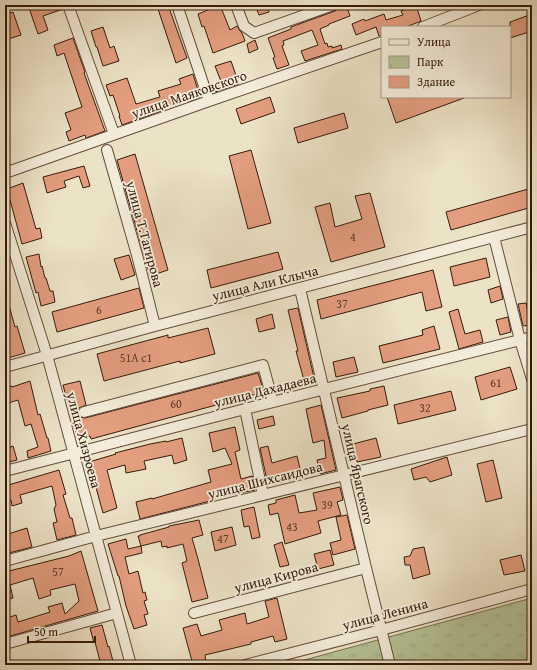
<svg xmlns="http://www.w3.org/2000/svg" width="537" height="670" font-family="'Gentium Book Plus',serif">
<defs>
<pattern id="park-tufts" width="24" height="20" patternUnits="userSpaceOnUse"><rect width="24" height="20" fill="#b5c497"/><path d="M3 7l-1-3M5 7V3M7 7l1-3M15 17l-1-3M17 17v-4M19 17l1-3" fill="none" stroke="#9ca881"/></pattern>
</defs>
<rect width="100%" height="100%" fill="#ece2c6"/>
<filter id="stains"><feTurbulence type="fractalNoise" baseFrequency=".005" numOctaves="4"/><feColorMatrix values="0 0 0 0 .2 0 0 0 0 .09 0 0 0 0 .02 0 0 0 .5 -.17"/></filter>
<radialGradient id="worn" r=".72"><stop offset=".6" stop-color="#630" stop-opacity="0"/><stop offset="1" stop-color="#630" stop-opacity=".3"/></radialGradient>
<path fill="url(#park-tufts)" stroke="#767050" d="M 532,598 L 532,660 L 513,665 L 286,665 Z"/>
<path fill="#e39d7f" stroke="#361b0a" d="M 28,5 L 62,5 L 63,9 L 43,16 L 48,30 L 38,34 Z
M 168,5 L 187,58 L 176,63 L 158,9 Z
M 220,5 L 230,30 L 237,26 L 240,31 L 242,33 L 245,41 L 213,53 L 204,26 L 202,27 L 198,14 Z
M 255,5 L 267,5 L 269,12 L 259,15 Z
M 344,5 L 346,5 L 350,16 L 329,24 L 329,25 L 320,29 L 325,44 L 327,43 L 328,47 L 332,46 L 332,48 L 341,45 L 342,49 L 305,61 L 301,51 L 318,45 L 312,30 L 283,41 L 284,45 L 282,46 L 289,65 L 277,69 L 273,58 L 275,57 L 268,38 L 291,29 L 291,27 L 335,11 L 338,9 L 339,7 Z
M 416,5 L 421,21 L 406,27 L 382,27 L 382,36 L 379,36 L 376,27 L 356,35 L 352,24 L 364,19 L 365,21 L 384,14 L 386,20 L 403,15 L 401,11 Z
M 13,12 L 21,35 L 5,40 L 5,15 Z
M 532,14 L 532,31 L 510,38 L 510,22 Z
M 103,27 L 110,48 L 114,46 L 119,61 L 103,66 L 97,47 L 96,47 L 91,31 Z
M 73,38 L 85,72 L 84,73 L 105,131 L 86,138 L 85,135 L 69,141 L 66,132 L 71,130 L 65,113 L 82,107 L 64,53 L 57,56 L 54,45 Z
M 255,40 L 258,49 L 249,53 L 247,44 Z
M 231,61 L 239,84 L 215,92 L 213,88 L 222,84 L 215,66 Z
M 193,74 L 200,97 L 187,102 L 186,99 L 160,108 L 161,111 L 122,125 L 119,116 L 120,116 L 113,95 L 110,96 L 106,85 L 127,78 L 136,104 L 160,97 L 158,91 L 181,84 L 179,79 Z
M 270,97 L 275,112 L 241,124 L 236,109 Z
M 387,97 L 463,97 L 464,98 L 396,123 Z
M 344,113 L 348,128 L 298,143 L 294,128 Z
M 251,150 L 271,223 L 248,229 L 229,156 Z
M 135,154 L 168,270 L 150,276 L 117,160 Z
M 84,166 L 90,186 L 83,188 L 79,176 L 64,181 L 66,187 L 47,193 L 43,177 Z
M 23,183 L 36,229 L 40,228 L 42,238 L 22,244 L 7,189 Z
M 532,188 L 532,207 L 451,230 L 446,212 Z
M 370,193 L 385,247 L 331,262 L 315,207 L 330,203 L 335,227 L 362,219 L 355,196 Z
M 278,252 L 283,269 L 211,288 L 207,270 Z
M 39,254 L 41,267 L 42,266 L 45,278 L 46,278 L 50,291 L 53,291 L 55,302 L 41,306 L 38,292 L 36,293 L 26,257 Z
M 129,255 L 135,275 L 121,280 L 114,259 Z
M 486,258 L 490,277 L 454,286 L 450,267 Z
M 433,270 L 442,307 L 426,311 L 422,292 L 321,319 L 317,300 Z
M 500,286 L 503,299 L 491,303 L 488,290 Z
M 139,288 L 144,308 L 57,332 L 52,312 Z
M 7,298 L 15,327 L 17,326 L 25,353 L 8,358 L 5,347 L 5,299 Z
M 526,303 L 531,325 L 523,326 L 518,304 Z
M 298,308 L 315,382 L 305,384 L 296,351 L 298,351 L 288,310 Z
M 458,309 L 465,334 L 480,330 L 483,342 L 459,349 L 449,312 Z
M 272,314 L 275,328 L 259,332 L 256,319 Z
M 508,317 L 511,332 L 500,335 L 496,320 Z
M 434,326 L 440,349 L 383,363 L 379,346 L 423,335 L 422,330 Z
M 208,328 L 215,354 L 180,363 L 180,361 L 104,381 L 97,354 L 168,335 L 168,338 Z
M 354,357 L 358,372 L 336,377 L 333,362 Z
M 510,367 L 517,389 L 481,400 L 475,377 Z
M 258,373 L 264,392 L 91,439 L 90,436 L 78,439 L 63,385 L 80,381 L 86,405 L 79,408 L 78,413 L 80,417 L 85,418 Z
M 30,381 L 38,415 L 40,414 L 47,438 L 48,438 L 51,451 L 28,458 L 27,451 L 38,447 L 31,424 L 25,426 L 18,400 L 5,404 L 5,388 L 12,386 L 12,387 Z
M 384,386 L 388,405 L 368,410 L 368,411 L 342,418 L 337,398 L 370,391 L 370,389 Z
M 451,391 L 456,410 L 398,424 L 394,405 Z
M 321,405 L 336,470 L 320,474 L 317,460 L 326,458 L 324,440 L 313,443 L 306,409 Z
M 273,416 L 275,425 L 259,429 L 257,420 Z
M 235,427 L 240,450 L 235,452 L 241,479 L 252,476 L 255,489 L 254,489 L 255,490 L 214,498 L 214,500 L 140,519 L 136,502 L 152,498 L 152,499 L 211,482 L 208,470 L 232,464 L 225,448 L 213,452 L 209,433 Z
M 182,438 L 187,460 L 174,464 L 172,455 L 144,461 L 146,469 L 126,473 L 125,465 L 107,470 L 117,508 L 103,513 L 89,462 L 116,454 L 115,453 L 150,444 L 166,441 L 166,442 Z
M 376,438 L 381,457 L 357,462 L 353,444 Z
M 13,446 L 17,460 L 5,463 L 5,449 Z
M 268,446 L 272,463 L 297,456 L 302,477 L 268,485 L 260,448 Z
M 447,457 L 452,475 L 430,482 L 426,477 L 414,480 L 411,469 Z
M 493,460 L 502,498 L 486,502 L 477,464 Z
M 59,470 L 66,494 L 63,495 L 70,518 L 72,518 L 76,535 L 57,540 L 53,523 L 57,522 L 54,509 L 56,505 L 52,486 L 20,495 L 22,503 L 12,506 L 11,500 L 5,501 L 5,486 Z
M 340,487 L 343,500 L 337,502 L 341,515 L 318,521 L 321,533 L 285,544 L 278,513 L 270,515 L 268,505 L 276,503 L 276,500 L 295,495 L 299,513 L 317,510 L 313,493 Z
M 254,507 L 260,537 L 252,539 L 249,526 L 244,527 L 241,510 Z
M 347,515 L 355,549 L 333,555 L 330,543 L 341,540 L 336,517 Z
M 199,520 L 203,535 L 192,538 L 198,559 L 208,598 L 192,602 L 182,563 L 187,561 L 183,544 L 167,548 L 167,546 L 162,547 L 161,541 L 141,546 L 138,536 L 140,536 L 140,535 L 169,527 L 169,526 Z
M 232,527 L 236,545 L 215,551 L 211,532 Z
M 27,528 L 32,547 L 5,554 L 5,535 Z
M 126,539 L 128,549 L 141,546 L 142,553 L 125,557 L 129,574 L 138,571 L 143,593 L 145,592 L 147,600 L 144,601 L 148,614 L 144,615 L 147,625 L 134,629 L 126,606 L 119,576 L 118,576 L 108,544 Z
M 282,542 L 289,565 L 280,567 L 274,545 Z
M 424,547 L 430,574 L 413,579 L 410,565 L 405,565 L 404,557 L 410,556 L 413,549 Z
M 330,550 L 334,565 L 318,569 L 314,554 Z
M 81,551 L 98,611 L 7,637 L 5,628 L 10,627 L 7,618 L 16,615 L 18,622 L 50,612 L 48,607 L 62,603 L 65,614 L 79,601 L 75,584 L 50,590 L 51,595 L 39,599 L 33,578 L 10,585 L 13,598 L 5,600 L 5,572 L 69,556 Z
M 521,555 L 525,571 L 504,575 L 500,560 Z
M 277,598 L 287,639 L 275,642 L 273,636 L 251,642 L 251,644 L 205,655 L 206,662 L 197,665 L 193,665 L 183,628 L 197,624 L 201,636 L 222,630 L 219,620 L 245,613 L 247,624 L 269,617 L 265,601 Z
M 102,625 L 108,647 L 109,646 L 114,665 L 101,665 L 95,642 L 94,643 L 90,628 Z"/>
<g fill="none" stroke-linecap="round" stroke-linejoin="round">
<defs>
<path id="street" d="M 68,5 L 114,134
M 177,5 L 209,101
M 236,5 L 244,26 L 254,33 L 333,5
M 423,27 L 479,5
M 107,150 L 137,255 L 155,326
M 5,173 L 209,101 L 382,42
M 5,223 L 47,355 L 131,665
M 494,237 L 520,340 L 532,379
M 300,289 L 366,568 L 390,665
M 5,367 L 155,326 L 532,227
M 245,409 L 263,495
M 84,412 L 263,365 L 273,402
M 5,471 L 245,409 L 532,337
M 5,561 L 96,536 L 532,429
M 194,613 L 366,568
M 5,644 L 117,613
M 245,665 L 381,630 L 532,589"/>
</defs>
<use href="#street" stroke="#644d39" stroke-width="12"/>
<use href="#street" stroke="#f3ecda" stroke-width="10"/>
</g>
<g text-anchor="middle" stroke-width="3.5" stroke-linejoin="round" paint-order="stroke">
<g font-size="12" fill="#613c27">
<text x="353" y="241">4</text>
<text x="342" y="308">37</text>
<text x="99" y="314">6</text>
<text x="136" y="362">51А с1</text>
<text x="496" y="387">61</text>
<text x="176" y="408">60</text>
<text x="425" y="412">32</text>
<text x="327" y="509">39</text>
<text x="292" y="531">43</text>
<text x="223" y="543">47</text>
<text x="58" y="576">57</text>
</g>
<g font-size="14" fill="#361b0a" stroke="#f3ecda">
<text transform="translate(189 94) rotate(-19)" y="5">улица Маяковского</text>
<text transform="translate(145 234) rotate(75)" y="5">улица Т.Тагирова</text>
<text transform="translate(265 283) rotate(-14)" y="5">улица Али Клыча</text>
<text transform="translate(265 390) rotate(-14)" y="5">улица Дахадаева</text>
<text transform="translate(84 440) rotate(75)" y="5">улица Хизроева</text>
<text transform="translate(358 474) rotate(77)" y="5">улица Ярагского</text>
<text transform="translate(265 480) rotate(-14)" y="5">улица Шихсаидова</text>
<text transform="translate(276 577) rotate(-15)" y="5">улица Кирова</text>
<text transform="translate(385 614) rotate(-15)" y="5">улица Ленина</text>
</g>
</g>
<rect width="537" height="670" fill="none" stroke="#ece2c6" stroke-width="20"/>
<rect x="6" y="6" width="525" height="658" fill="none" stroke="#361b0a" stroke-width="2"/>
<rect x="10" y="10" width="517" height="650" fill="none" stroke="#361b0a"/>
<rect x="381" y="26" width="130" height="72" fill="#f3ecda" stroke="#a79887"/>
<rect x="389" y="39" width="20" height="6" fill="#f3ecda" stroke="#a79887"/>
<text x="417" y="46" font-size="12" fill="#361b0a">Улица</text>
<rect x="389" y="56" width="20" height="12" fill="url(#park-tufts)" stroke="#a79887"/>
<text x="417" y="66" font-size="12" fill="#361b0a">Парк</text>
<rect x="389" y="76" width="20" height="12" fill="#e39d7f" stroke="#a79887"/>
<text x="417" y="86" font-size="12" fill="#361b0a">Здание</text>
<path d="M28 636v6h67v-6" fill="none" stroke="#361b0a" stroke-width="2"/>
<text x="34" y="636" font-size="12" fill="#361b0a" stroke="#f3ecda" stroke-width="3" paint-order="stroke">50 m</text>
<rect width="100%" height="100%" filter="url(#stains)"/>
<rect width="100%" height="100%" fill="url(#worn)"/>
</svg>
